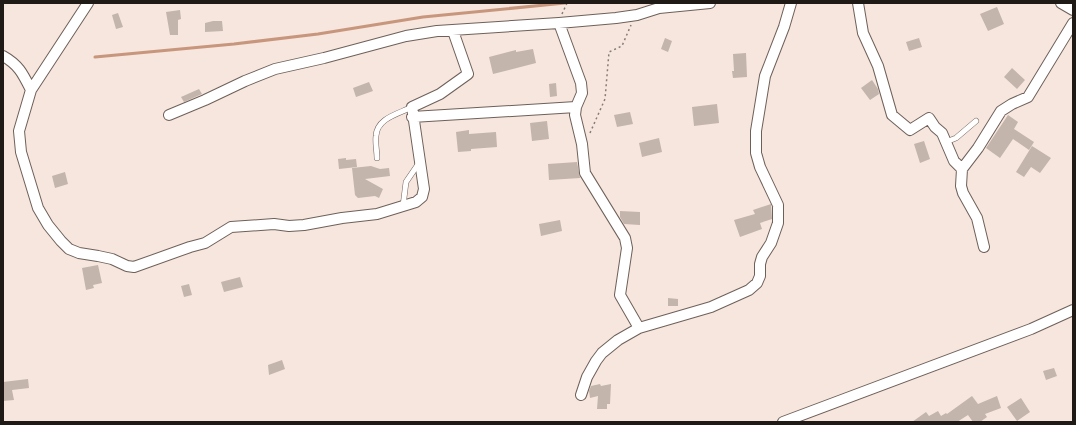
<svg xmlns="http://www.w3.org/2000/svg" width="1076" height="425" font-family="'Noto Serif',serif">
<rect width="100%" height="100%" fill="#f6e6de"/>
<g fill="none" stroke-linecap="round" stroke-linejoin="round">
<path stroke="#c7967c" stroke-width="3" d="M 95,57 L 234,44 L 318,34 L 423,17 L 565,3"/>
</g>
<path fill="#c3b4ac" d="M 997,7 L 1004,24 L 988,31 L 980,14 Z
M 180,10 L 181,19 L 178,20 L 178,35 L 170,35 L 166,12 Z
M 118,13 L 123,27 L 116,29 L 112,15 Z
M 213,21 L 222,21 L 223,31 L 205,32 L 205,23 Z
M 665,38 L 672,41 L 668,52 L 661,49 Z
M 919,38 L 922,47 L 909,51 L 906,42 Z
M 533,49 L 536,63 L 493,74 L 489,57 L 516,50 L 516,52 Z
M 746,53 L 747,77 L 733,78 L 732,71 L 734,71 L 733,54 Z
M 1012,68 L 1025,80 L 1017,89 L 1004,77 Z
M 872,80 L 878,89 L 879,94 L 870,100 L 861,88 Z
M 369,82 L 373,91 L 356,97 L 353,88 Z
M 556,83 L 557,96 L 550,97 L 549,84 Z
M 199,89 L 202,94 L 184,102 L 181,97 Z
M 717,104 L 719,123 L 694,126 L 692,107 Z
M 630,112 L 633,124 L 617,127 L 614,115 Z
M 1008,115 L 1018,122 L 1014,129 L 1034,142 L 1029,150 L 1013,139 L 1000,158 L 986,148 Z
M 547,121 L 549,139 L 532,141 L 530,123 Z
M 469,130 L 469,134 L 496,132 L 497,147 L 471,149 L 471,151 L 458,152 L 456,132 Z
M 659,138 L 662,152 L 642,157 L 639,143 Z
M 924,141 L 930,159 L 920,163 L 914,144 Z
M 1032,146 L 1051,158 L 1040,173 L 1031,167 L 1024,177 L 1016,172 Z
M 346,158 L 346,160 L 356,159 L 357,167 L 339,169 L 338,159 Z
M 577,162 L 580,178 L 549,180 L 548,164 Z
M 371,166 L 380,169 L 389,168 L 390,176 L 365,179 L 383,189 L 379,198 L 375,196 L 358,198 L 355,195 L 352,168 Z
M 65,172 L 68,184 L 55,188 L 52,176 Z
M 771,204 L 772,219 L 760,223 L 762,229 L 740,237 L 734,220 L 755,214 L 753,210 Z
M 620,211 L 640,212 L 640,225 L 624,224 L 620,217 Z
M 560,220 L 562,231 L 541,236 L 539,224 Z
M 98,265 L 102,283 L 93,285 L 94,288 L 86,290 L 82,268 Z
M 240,277 L 243,287 L 224,292 L 221,282 Z
M 189,284 L 192,295 L 184,297 L 181,286 Z
M 668,298 L 678,299 L 678,306 L 668,306 Z
M 282,360 L 285,369 L 269,375 L 268,365 Z
M 1054,368 L 1057,376 L 1046,380 L 1043,371 Z
M 28,379 L 29,388 L 12,390 L 14,400 L 3,401 L 3,382 Z
M 600,384 L 601,386 L 611,384 L 610,404 L 607,404 L 607,409 L 597,409 L 598,396 L 590,398 L 589,391 L 591,386 Z
M 972,396 L 978,404 L 997,396 L 1001,408 L 985,414 L 987,417 L 980,422 L 973,422 L 968,415 L 957,422 L 912,422 L 926,412 L 929,416 L 938,411 L 941,416 L 946,413 L 947,414 Z
M 1021,398 L 1030,412 L 1017,421 L 1007,407 Z"/>
<g fill="none" stroke-linecap="round" stroke-linejoin="round">
<defs>
<path id="lane" d="M 946,142 L 956,138 L 976,121
M 377,158 C 377,151 375,143 376,136 C 377,118 398,114 412,107
M 403,206 L 406,182 L 419,163"/>
<path id="street" d="M 88,3 L 31,90 L 19,131 L 21,152 L 38,208 L 48,225 L 61,241 L 69,249 L 79,253 L 98,256 L 112,259 L 127,266 L 134,267 L 190,247 L 205,243 L 231,227 L 274,224 L 289,226 L 304,225 L 342,218 L 377,214 L 416,202 L 422,197 L 424,189 L 412,107 L 440,94 L 468,74 L 453,31
M 858,3 L 863,33 L 878,66 L 892,115 L 910,130 L 929,118 L 935,127 L 942,133 L 954,161 L 962,169 L 961,186 L 963,193 L 977,218 L 984,247
M 1061,3 L 1073,10
M 559,23 L 581,83 L 582,93 L 576,107 L 575,115 L 582,144 L 585,173 L 625,238 L 627,248 L 620,295 L 639,328
M 3,56 C 19,65 23,74 31,90
M 169,115 L 205,100 L 245,81 L 275,69 L 324,58 L 406,36 L 437,31 L 559,23 L 616,18 L 637,15 L 659,8 L 710,3
M 412,117 L 576,107
M 962,169 L 978,148 L 1001,111 L 1012,104 L 1028,97 L 1073,23
M 581,395 L 587,377 L 596,361 L 602,353 L 618,340 L 639,328 L 711,307 L 749,290 L 757,283 L 760,276 L 760,264 L 762,257 L 771,243 L 778,223 L 778,205 L 760,167 L 756,153 L 756,131 L 765,76 L 784,27 L 791,3
M 783,422 L 1031,329 L 1073,310"/>
</defs>
<use href="#lane" stroke="#6e6059" stroke-width="6"/>
<use href="#street" stroke="#6e6059" stroke-width="12"/>
<path stroke="#867b76" stroke-width="1.5" stroke-dasharray="2 3" stroke-linecap="butt" d="M 562,14 L 567,3
M 590,133 L 605,99 L 609,52 L 622,46 L 631,25"/>
<use href="#lane" stroke="#fff" stroke-width="5"/>
<use href="#street" stroke="#fff" stroke-width="10"/>
</g>
<rect width="1076" height="425" fill="none" stroke="#201a17" stroke-width="8"/>
</svg>
